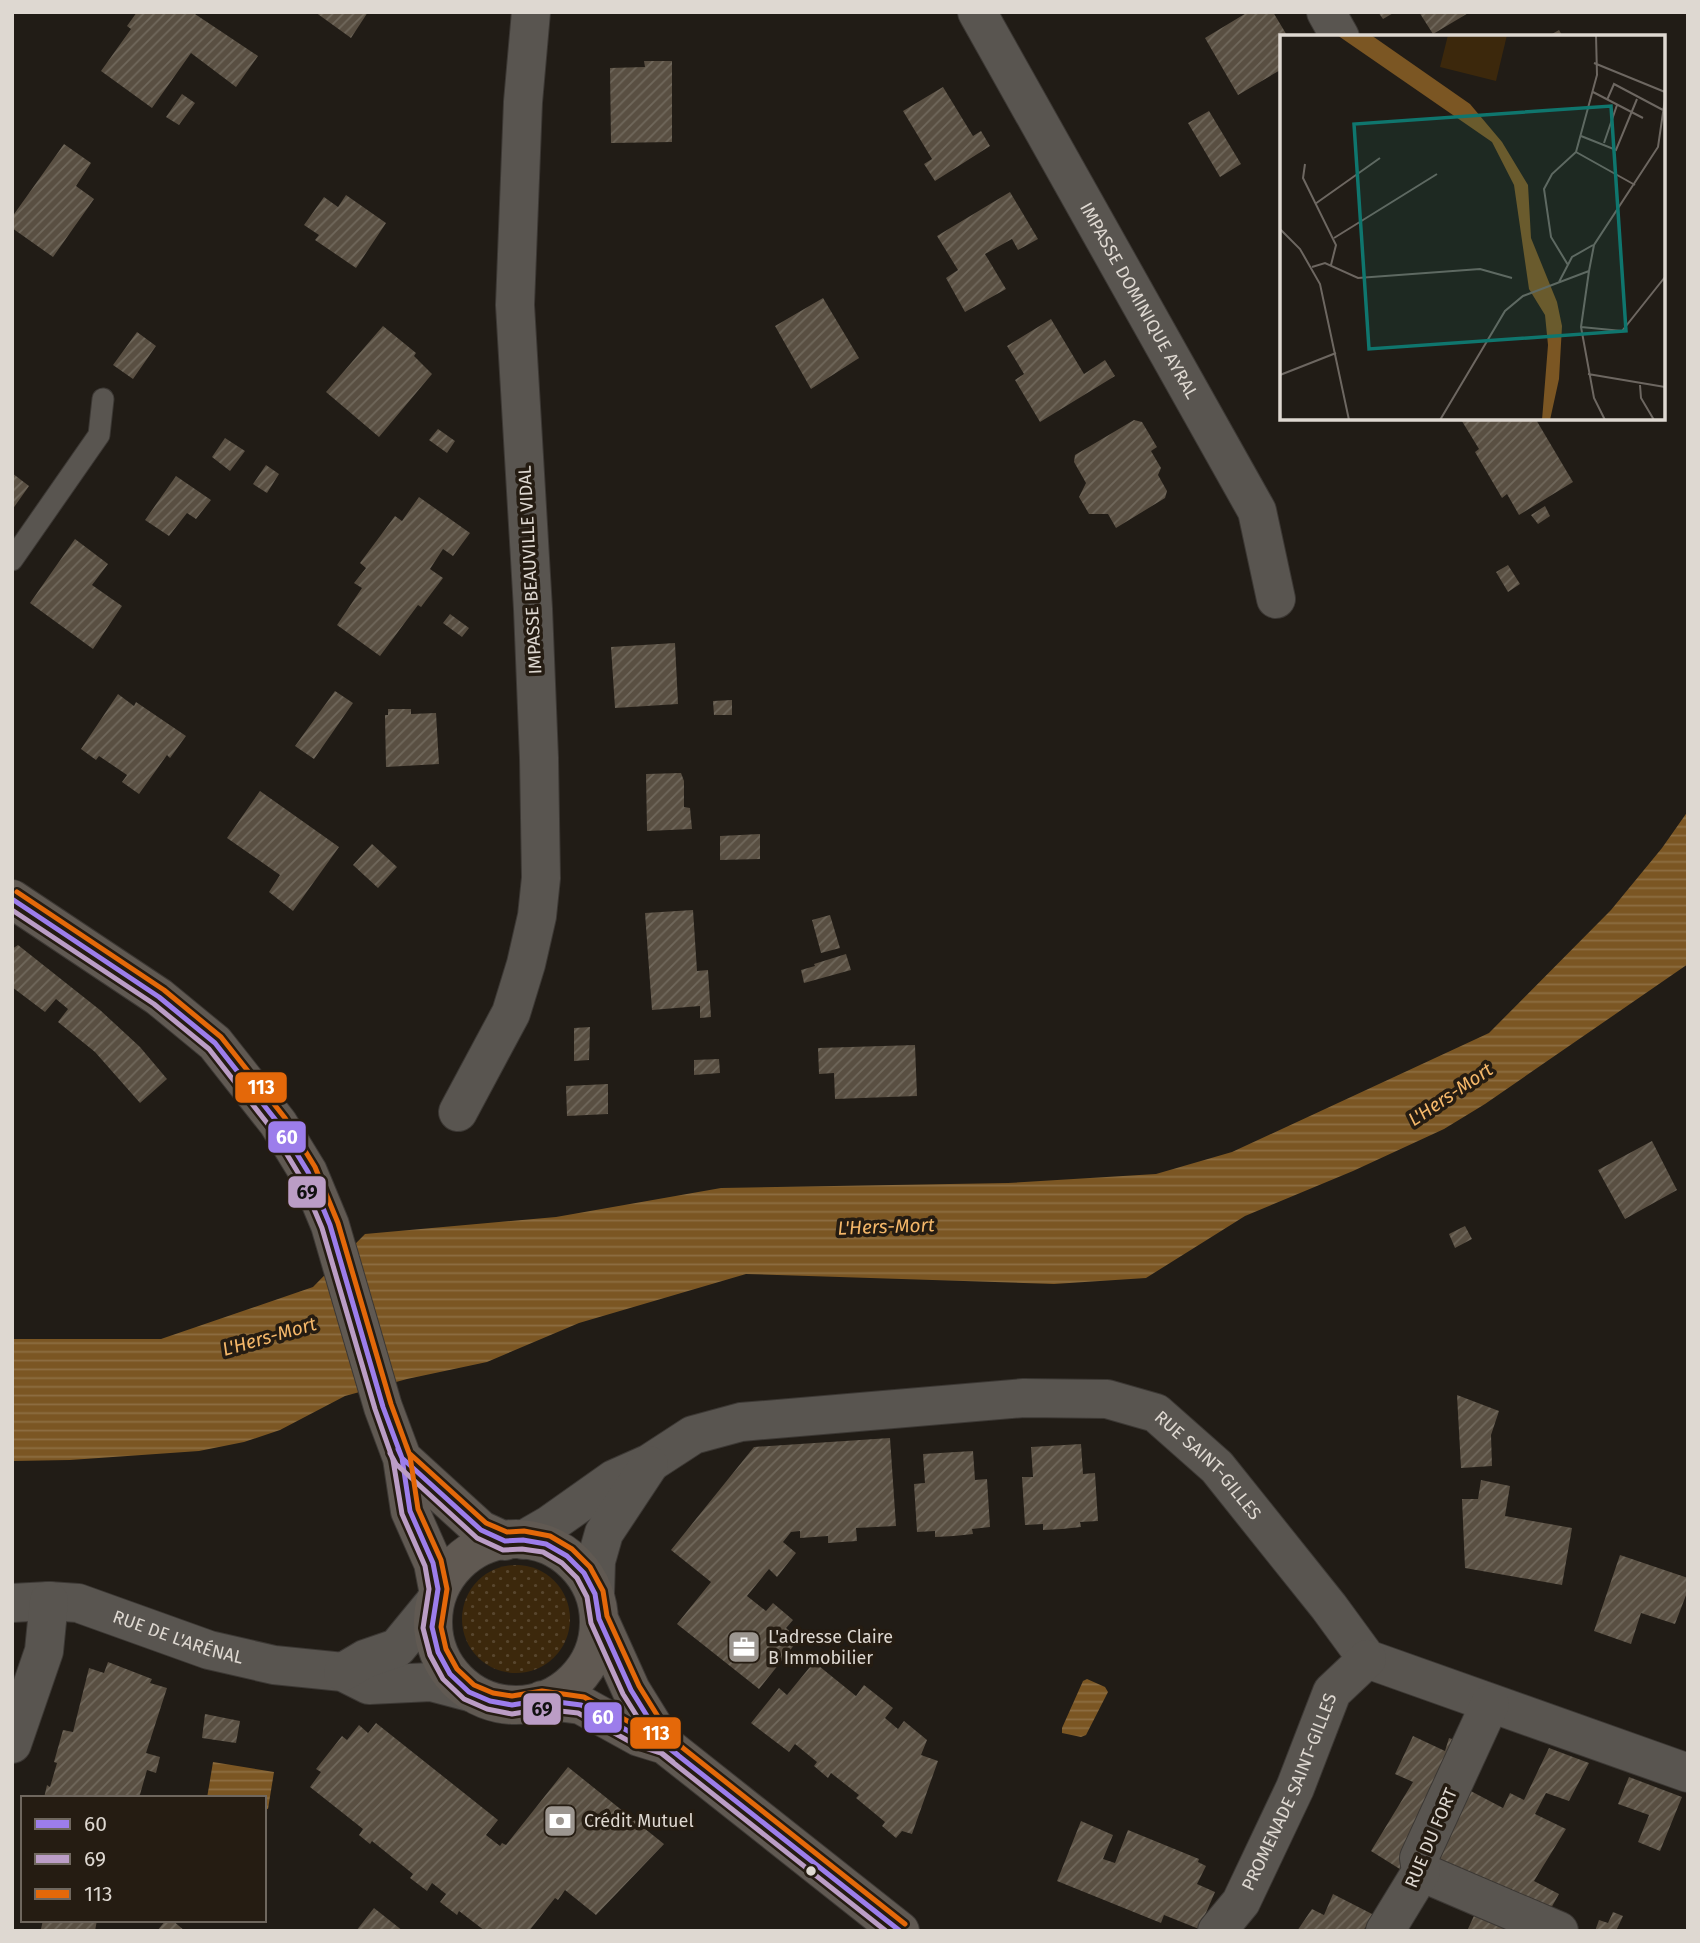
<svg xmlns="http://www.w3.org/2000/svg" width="1700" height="1943" font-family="'Fira Sans',sans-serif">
<defs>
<pattern id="grass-dots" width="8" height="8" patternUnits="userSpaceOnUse" patternTransform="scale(1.75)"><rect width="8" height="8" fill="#3c280c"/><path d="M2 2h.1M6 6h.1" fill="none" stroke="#58462e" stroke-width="1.8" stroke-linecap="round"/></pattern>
<pattern id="water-rules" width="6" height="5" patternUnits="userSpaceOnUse" patternTransform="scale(1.75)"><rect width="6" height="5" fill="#7b5623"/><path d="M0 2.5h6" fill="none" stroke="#8d6e42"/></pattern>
<pattern id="building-hatch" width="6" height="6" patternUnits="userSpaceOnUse" patternTransform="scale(1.75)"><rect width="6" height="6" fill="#594f42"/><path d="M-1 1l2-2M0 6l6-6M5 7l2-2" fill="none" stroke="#70685c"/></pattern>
</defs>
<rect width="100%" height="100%" fill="#211c16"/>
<path fill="url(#grass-dots)" d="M462 1619a54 54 0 1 1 108 0a54 54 0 1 1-108 0Z"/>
<path fill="url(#water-rules)" d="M 1688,811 L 1688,964 L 1485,1104 L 1444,1129 L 1353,1171 L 1245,1216 L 1146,1278 L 1054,1284 L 746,1274 L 579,1323 L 487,1362 L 407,1379 L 345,1396 L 280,1430 L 244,1442 L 199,1451 L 70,1460 L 12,1461 L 12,1339 L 161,1339 L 313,1287 L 365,1234 L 556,1217 L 721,1188 L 1008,1183 L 1156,1174 L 1232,1152 L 1489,1033 L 1611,910 L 1662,848 Z
M 1087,1679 L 1105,1687 L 1108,1692 L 1086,1735 L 1081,1737 L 1062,1733 L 1062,1728 L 1083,1681 Z
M 213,1762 L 274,1772 L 268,1809 L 264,1809 L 264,1798 L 207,1798 Z"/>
<path fill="url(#building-hatch)" d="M 137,12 L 192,12 L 258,56 L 236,87 L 191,53 L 152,108 L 101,71 L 131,29 L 127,26 Z
M 315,12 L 368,12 L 351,38 Z
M 1248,12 L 1273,12 L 1288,37 L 1282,37 L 1282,69 L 1238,95 L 1205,38 Z
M 1378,12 L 1395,12 L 1383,19 Z
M 1419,12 L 1470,12 L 1433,34 Z
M 1559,30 L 1563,37 L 1547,37 Z
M 644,61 L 672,61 L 672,142 L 611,143 L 610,68 L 645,67 Z
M 943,87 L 973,136 L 981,131 L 990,146 L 935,181 L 924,164 L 932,159 L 903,111 Z
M 182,94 L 195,103 L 179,125 L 166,117 Z
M 1209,111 L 1241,164 L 1220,177 L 1188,123 Z
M 64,144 L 91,163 L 76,186 L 94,199 L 53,257 L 12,228 L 12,217 Z
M 1010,192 L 1038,239 L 1018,250 L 1012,239 L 985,254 L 1006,289 L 965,312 L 946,278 L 958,270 L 937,236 Z
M 346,195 L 386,223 L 356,268 L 315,240 L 319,235 L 304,225 L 324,197 L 338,207 Z
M 823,298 L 859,358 L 811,389 L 775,326 Z
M 1051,319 L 1084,374 L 1105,360 L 1115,376 L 1040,422 L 1015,380 L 1024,374 L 1007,346 Z
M 383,326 L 416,353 L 414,356 L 432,374 L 379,437 L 326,392 Z
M 137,332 L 156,346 L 133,379 L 113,365 Z
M 1460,418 L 1535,418 L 1573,482 L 1519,515 L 1507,494 L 1502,498 L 1475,452 L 1479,449 Z
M 1134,420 L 1142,422 L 1157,447 L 1151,451 L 1161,468 L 1158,475 L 1167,491 L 1165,498 L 1116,528 L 1108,514 L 1089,514 L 1079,497 L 1086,483 L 1074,462 L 1075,455 Z
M 438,429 L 455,441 L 447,453 L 429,440 Z
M 225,438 L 245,451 L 230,471 L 212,457 Z
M 266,465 L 279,474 L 267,493 L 253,484 Z
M 12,473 L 29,486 L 12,510 Z
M 176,476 L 211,500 L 196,519 L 187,513 L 169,536 L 145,520 Z
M 419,497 L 470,533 L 453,556 L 443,549 L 430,569 L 443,578 L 421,607 L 418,605 L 380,656 L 337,625 L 362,588 L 354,583 L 366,568 L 360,563 L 395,516 L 402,521 Z
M 1545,506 L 1550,516 L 1538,524 L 1531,515 Z
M 75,539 L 108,564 L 92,585 L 122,606 L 93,649 L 30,603 Z
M 1508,565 L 1520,584 L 1508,592 L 1496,572 Z
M 450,614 L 469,628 L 462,637 L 443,623 Z
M 675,643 L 678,704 L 615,708 L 611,647 Z
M 335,691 L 353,703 L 314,759 L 295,746 Z
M 118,694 L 134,706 L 136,702 L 186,736 L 170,758 L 167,755 L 139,794 L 122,782 L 127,775 L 99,756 L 96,760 L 81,749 Z
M 732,700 L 732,715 L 714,715 L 713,701 Z
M 388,709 L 411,709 L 411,714 L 436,713 L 439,764 L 386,767 L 385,715 L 388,715 Z
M 681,773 L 684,781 L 684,807 L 690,808 L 692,829 L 647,831 L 646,774 Z
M 260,791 L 339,847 L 293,911 L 269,892 L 280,875 L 227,838 Z
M 760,834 L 760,859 L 720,860 L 720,836 Z
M 372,844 L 397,867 L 378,888 L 353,865 Z
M 693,910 L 697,971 L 708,970 L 711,1017 L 700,1018 L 700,1006 L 652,1010 L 645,913 Z
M 830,915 L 840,948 L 821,953 L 812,920 Z
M 18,945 L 100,1010 L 140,1047 L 167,1079 L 140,1103 L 95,1052 L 58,1022 L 68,1009 L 56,999 L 45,1012 L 12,987 L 12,949 Z
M 846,954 L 851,970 L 804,983 L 801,970 L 815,966 L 814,964 Z
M 590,1027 L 589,1060 L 574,1061 L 574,1028 Z
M 915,1045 L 917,1096 L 835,1099 L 834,1073 L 819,1074 L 818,1048 Z
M 719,1059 L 720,1073 L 694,1075 L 694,1060 Z
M 608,1084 L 608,1114 L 567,1116 L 566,1086 Z
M 1652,1141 L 1677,1190 L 1625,1219 L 1598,1170 Z
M 1465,1226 L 1472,1239 L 1455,1248 L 1449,1234 Z
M 1457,1395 L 1499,1411 L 1491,1435 L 1492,1466 L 1461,1468 Z
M 890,1438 L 896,1526 L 856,1528 L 857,1541 L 828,1543 L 828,1536 L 800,1538 L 800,1531 L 791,1532 L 783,1542 L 796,1553 L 777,1577 L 769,1569 L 747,1596 L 766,1611 L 773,1603 L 793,1620 L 786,1628 L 799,1639 L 759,1689 L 677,1624 L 711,1582 L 671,1550 L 754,1447 Z
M 1081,1444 L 1083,1474 L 1095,1473 L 1098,1521 L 1080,1522 L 1081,1527 L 1062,1529 L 1043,1530 L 1043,1524 L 1025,1525 L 1022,1477 L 1033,1477 L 1031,1447 Z
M 973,1451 L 975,1480 L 987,1479 L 990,1527 L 972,1529 L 973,1534 L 954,1536 L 935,1537 L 935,1531 L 917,1532 L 914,1484 L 925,1483 L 923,1454 Z
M 1481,1480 L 1510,1486 L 1505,1516 L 1572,1528 L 1562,1585 L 1465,1568 L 1462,1499 L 1478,1499 Z
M 1620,1555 L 1688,1578 L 1688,1590 L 1675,1624 L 1641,1613 L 1631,1644 L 1594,1631 Z
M 108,1662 L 152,1679 L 150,1683 L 167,1688 L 146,1753 L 160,1757 L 156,1773 L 147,1770 L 139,1798 L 44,1798 L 47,1785 L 50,1787 L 57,1763 L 54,1762 L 63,1730 L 73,1732 L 89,1668 L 104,1673 Z
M 814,1662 L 856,1696 L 864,1685 L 893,1708 L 885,1718 L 898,1729 L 904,1721 L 927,1740 L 921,1755 L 938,1761 L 912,1834 L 902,1831 L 896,1838 L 882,1826 L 885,1822 L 856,1798 L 859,1795 L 831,1773 L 828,1778 L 814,1766 L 817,1762 L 795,1744 L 789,1752 L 751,1723 L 779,1688 L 787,1695 Z
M 205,1714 L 240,1721 L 236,1743 L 202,1738 Z
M 376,1723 L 498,1820 L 486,1835 L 500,1846 L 502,1843 L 506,1845 L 568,1767 L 664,1844 L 596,1915 L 565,1890 L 558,1900 L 555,1898 L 529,1931 L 485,1931 L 459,1911 L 457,1915 L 440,1902 L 446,1894 L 432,1883 L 427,1891 L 410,1878 L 413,1874 L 372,1841 L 370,1844 L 359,1835 L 363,1829 L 310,1787 L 321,1772 L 316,1769 L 342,1736 L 347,1740 L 359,1725 L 368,1733 Z
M 1413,1736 L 1445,1751 L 1449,1738 L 1462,1742 L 1403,1871 L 1371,1851 L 1413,1782 L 1395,1774 Z
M 1549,1748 L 1589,1763 L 1569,1801 L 1546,1793 L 1535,1814 L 1566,1829 L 1534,1881 L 1559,1894 L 1546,1917 L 1428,1865 L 1465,1788 L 1503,1808 L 1510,1793 L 1524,1800 Z
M 1629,1777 L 1682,1797 L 1660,1851 L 1638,1842 L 1649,1815 L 1618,1804 Z
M 1081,1821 L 1113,1835 L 1103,1859 L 1115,1863 L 1128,1830 L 1199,1859 L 1198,1862 L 1206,1866 L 1197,1884 L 1215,1892 L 1199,1929 L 1164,1915 L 1161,1923 L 1057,1881 Z
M 1333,1894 L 1374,1915 L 1363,1931 L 1297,1931 L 1312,1909 L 1324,1915 Z
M 1478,1907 L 1535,1931 L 1467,1931 Z
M 374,1908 L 403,1931 L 356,1931 Z
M 1613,1912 L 1623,1916 L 1616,1931 L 1595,1931 L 1599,1920 L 1608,1923 Z
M 43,1920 L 97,1920 L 95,1931 L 48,1931 L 41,1929 Z
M 166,1920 L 172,1920 L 185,1931 L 157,1931 Z"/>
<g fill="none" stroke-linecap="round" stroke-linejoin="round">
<defs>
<path id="lane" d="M 12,560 L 99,435 L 103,399"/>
<g id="street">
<path id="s1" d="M 977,12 L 1257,511 L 1276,599"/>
<path d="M 1326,12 L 1340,37"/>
<path d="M 458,1112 L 511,1013 L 526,964 L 537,916 L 541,878 L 539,758 L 533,609 L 515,305 L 523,102 L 531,12"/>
<path id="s2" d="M 523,1540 L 549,1525 L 614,1479 L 650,1463 L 693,1435 L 741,1422 L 1024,1398 L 1107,1399 L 1156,1413 L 1217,1467 L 1329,1607 L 1367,1659 L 1688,1773"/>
<path d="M 595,1594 L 596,1561 L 604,1533 L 649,1465"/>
<path id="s3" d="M 12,1603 L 49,1601 L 78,1603 L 209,1650 L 274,1665 L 343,1672 L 369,1685 L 431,1682 L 469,1692"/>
<path d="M 343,1672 L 365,1659 L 397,1648 L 434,1603"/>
<path d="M 12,1744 L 44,1651 L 49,1601"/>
<path d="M 1421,1872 L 1559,1931"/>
<path id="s4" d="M 1217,1931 L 1241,1902 L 1295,1788 L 1332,1692 L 1367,1659"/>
<path d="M 1385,1931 L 1421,1872 L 1419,1858 L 1490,1704"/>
</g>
<path id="secondary" d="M 12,899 L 159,997 L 215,1043 L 278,1123 L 308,1172 L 330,1225 L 383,1407 L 402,1458 L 410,1511 L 433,1563 L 438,1589
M 402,1458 L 481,1530 L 505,1541
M433 1622a83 83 0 1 1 166 0a83 83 0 1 1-166 0Z
M 599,1619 L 631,1690 L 665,1745 L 900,1931
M 542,1700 L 581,1705 L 639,1737 L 665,1745"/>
</defs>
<use href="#lane" stroke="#3c3834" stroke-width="23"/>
<use href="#street" stroke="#3c3834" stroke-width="40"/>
<use href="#secondary" stroke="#3c3834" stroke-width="40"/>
<use href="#lane" stroke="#595550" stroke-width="21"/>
<use href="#street" stroke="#595550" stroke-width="38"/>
<use href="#secondary" stroke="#605952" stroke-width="38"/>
<defs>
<path id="bus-1" d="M 12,899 L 159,997 L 215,1043 L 278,1123 L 308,1172 L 330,1225 L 383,1407 L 402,1458 L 410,1511 L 433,1563 L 438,1589 L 432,1627 L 438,1652 L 450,1674 L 469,1692 L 490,1701 L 512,1705 L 542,1700 L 581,1705 L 639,1737 L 665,1745 L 900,1931
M 398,1449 L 402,1458 L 481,1530 L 505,1541 L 523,1540 L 546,1544 L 567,1556 L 584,1573 L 595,1594 L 599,1619 L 631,1690 L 665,1745 L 678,1755"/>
<path id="bus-2" d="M 12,910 L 154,1004 L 209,1049 L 271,1128 L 300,1176 L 322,1228 L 375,1409 L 393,1460 L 402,1514 L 425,1566 L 429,1589 L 423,1628 L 430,1655 L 443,1679 L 464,1699 L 487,1709 L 512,1714 L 542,1709 L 578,1713 L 636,1745 L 661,1753 L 886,1931
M 390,1453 L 396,1464 L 477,1538 L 503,1550 L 522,1549 L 543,1552 L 562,1563 L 577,1578 L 587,1597 L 591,1623 L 623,1694 L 658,1750 L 673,1762"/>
<path id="bus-3" d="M 17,892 L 164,990 L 221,1037 L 285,1118 L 315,1167 L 338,1223 L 391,1404 L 410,1456 L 418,1509 L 441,1560 L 447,1589 L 441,1627 L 446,1649 L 457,1669 L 474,1685 L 493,1693 L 512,1696 L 542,1691 L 584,1697 L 642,1729 L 669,1737 L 905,1924
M 406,1445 L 409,1453 L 486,1523 L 507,1532 L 524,1531 L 550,1536 L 572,1549 L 590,1567 L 603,1591 L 607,1616 L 639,1686 L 672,1739 L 683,1748"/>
</defs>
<use href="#bus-1" stroke="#251c12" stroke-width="10"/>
<use href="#bus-2" stroke="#251c12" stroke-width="10"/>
<use href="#bus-3" stroke="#251c12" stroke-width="10"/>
<use href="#bus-1" stroke="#9c7deb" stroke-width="5"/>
<use href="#bus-2" stroke="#bb9dc6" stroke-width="5"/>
<use href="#bus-3" stroke="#e46809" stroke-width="5"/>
</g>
<defs>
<symbol id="office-square" viewBox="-11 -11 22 22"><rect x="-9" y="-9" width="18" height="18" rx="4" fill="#9c9690" stroke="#251c12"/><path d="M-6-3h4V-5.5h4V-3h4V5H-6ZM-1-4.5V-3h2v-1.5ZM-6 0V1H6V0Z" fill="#fff"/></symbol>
<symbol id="bank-square" viewBox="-11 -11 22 22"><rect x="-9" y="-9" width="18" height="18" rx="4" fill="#9c9690" stroke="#251c12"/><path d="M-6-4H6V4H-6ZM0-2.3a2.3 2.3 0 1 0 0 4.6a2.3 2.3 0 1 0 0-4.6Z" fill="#fff"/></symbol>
</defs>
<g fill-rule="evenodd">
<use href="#office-square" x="725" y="1628" width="38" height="38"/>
<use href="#bank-square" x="541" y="1802" width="38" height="38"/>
</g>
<circle fill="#ded8d1" stroke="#251c12" stroke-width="2.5" cx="811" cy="1871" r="6"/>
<g text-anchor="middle" stroke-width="7" stroke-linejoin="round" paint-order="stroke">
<g font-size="18" fill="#ded8d1" stroke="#251c12">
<text dy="6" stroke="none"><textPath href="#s1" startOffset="331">IMPASSE DOMINIQUE AYRAL</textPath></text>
<text transform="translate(530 570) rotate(-93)" y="6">IMPASSE BEAUVILLE VIDAL</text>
<text dy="6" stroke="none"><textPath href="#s2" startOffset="742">RUE SAINT-GILLES</textPath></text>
<text dy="6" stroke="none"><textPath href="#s3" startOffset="172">RUE DE L'ARÉNAL</textPath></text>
<text dy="6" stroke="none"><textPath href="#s4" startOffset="158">PROMENADE SAINT-GILLES</textPath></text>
<text transform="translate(1431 1838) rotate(-67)" y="6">RUE DU FORT</text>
</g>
<g font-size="18" fill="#ded8d1" stroke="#251c12" text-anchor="start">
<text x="768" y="1643">L'adresse Claire<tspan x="768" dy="21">B Immobilier</tspan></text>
<text x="584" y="1827">Crédit Mutuel</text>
</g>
<g font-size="19" font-style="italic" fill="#f4b769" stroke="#251c12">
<text transform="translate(1450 1094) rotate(-34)" y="7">L'Hers-Mort</text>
<text transform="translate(886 1226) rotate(-2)" y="7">L'Hers-Mort</text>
<text transform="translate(269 1336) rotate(-16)" y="7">L'Hers-Mort</text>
</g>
</g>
<g transform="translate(1280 35)">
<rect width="385" height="385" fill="#211c16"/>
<path d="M 168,0 L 227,0 L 216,46 L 160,32 Z" fill="#3c280c"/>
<path d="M 57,0 L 91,0 L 190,69 L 222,107 L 248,150 L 251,203 L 277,267 L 282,291 L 279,344 L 270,385 L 262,385 L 268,310 L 265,280 L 249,254 L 234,150 L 212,107 Z" fill="#7b5623"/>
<path fill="none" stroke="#6d6761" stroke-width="2" d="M 314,28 L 385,57M 313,57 L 363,83M 327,65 L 334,49 L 383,75M 301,101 L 336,115 L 357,64M 324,108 L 337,70M 296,117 L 355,150M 25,129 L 23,143 L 56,210 L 51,230M 35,169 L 100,123M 0,194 L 20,214 L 40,249 L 69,385M 54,203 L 157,139M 288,230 L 271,202 L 264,154 L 272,139 L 296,117 L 317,40 L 316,0M 32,232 L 45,228 L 78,243 L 200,234 L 232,243M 309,236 L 301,292 L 314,363 L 325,385M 279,247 L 292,222 L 313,210M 301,292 L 342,296 L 385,242M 308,339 L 385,352M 0,340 L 56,318M 360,350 L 361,363 L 374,385M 160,385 L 225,276 L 243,261 L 309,236 L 314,210 L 378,112 L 385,64"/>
<path fill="#0f766e" fill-opacity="0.15" stroke="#0f766e" stroke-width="3.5" d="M 331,71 L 346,296 L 89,314 L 74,89 Z"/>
<rect width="385" height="385" fill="none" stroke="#ded8d1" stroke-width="3.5"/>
</g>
<g stroke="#251c12" stroke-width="2.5">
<rect x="234" y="1071" width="54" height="33" rx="7" fill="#e46809"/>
<rect x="267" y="1120" width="40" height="34" rx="7" fill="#9c7deb"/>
<rect x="287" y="1175" width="40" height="34" rx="7" fill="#bb9dc6"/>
<rect x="522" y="1692" width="40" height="34" rx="7" fill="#bb9dc6"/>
<rect x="583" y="1701" width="40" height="33" rx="7" fill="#9c7deb"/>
<rect x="629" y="1716" width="53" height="34" rx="7" fill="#e46809"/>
</g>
<g font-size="19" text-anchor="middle" font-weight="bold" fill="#fff">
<text x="261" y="1094">113</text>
<text x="287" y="1144">60</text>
<text x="603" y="1724">60</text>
<text x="656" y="1740">113</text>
</g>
<g font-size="19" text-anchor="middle" font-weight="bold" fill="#111">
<text x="307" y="1199">69</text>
<text x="542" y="1716">69</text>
</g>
<rect width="1700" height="1943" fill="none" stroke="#ded8d1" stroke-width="28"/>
<rect x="21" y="1796" width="245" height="126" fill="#251c12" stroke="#6f675e" stroke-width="2"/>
<rect x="35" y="1819" width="35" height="10" fill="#9c7deb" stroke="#6f675e" stroke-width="2"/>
<text x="84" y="1831" font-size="21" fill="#ded8d1">60</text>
<rect x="35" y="1854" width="35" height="10" fill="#bb9dc6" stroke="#6f675e" stroke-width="2"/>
<text x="84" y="1866" font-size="21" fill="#ded8d1">69</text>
<rect x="35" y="1889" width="35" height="10" fill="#e46809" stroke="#6f675e" stroke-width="2"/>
<text x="84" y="1901" font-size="21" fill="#ded8d1">113</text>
</svg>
